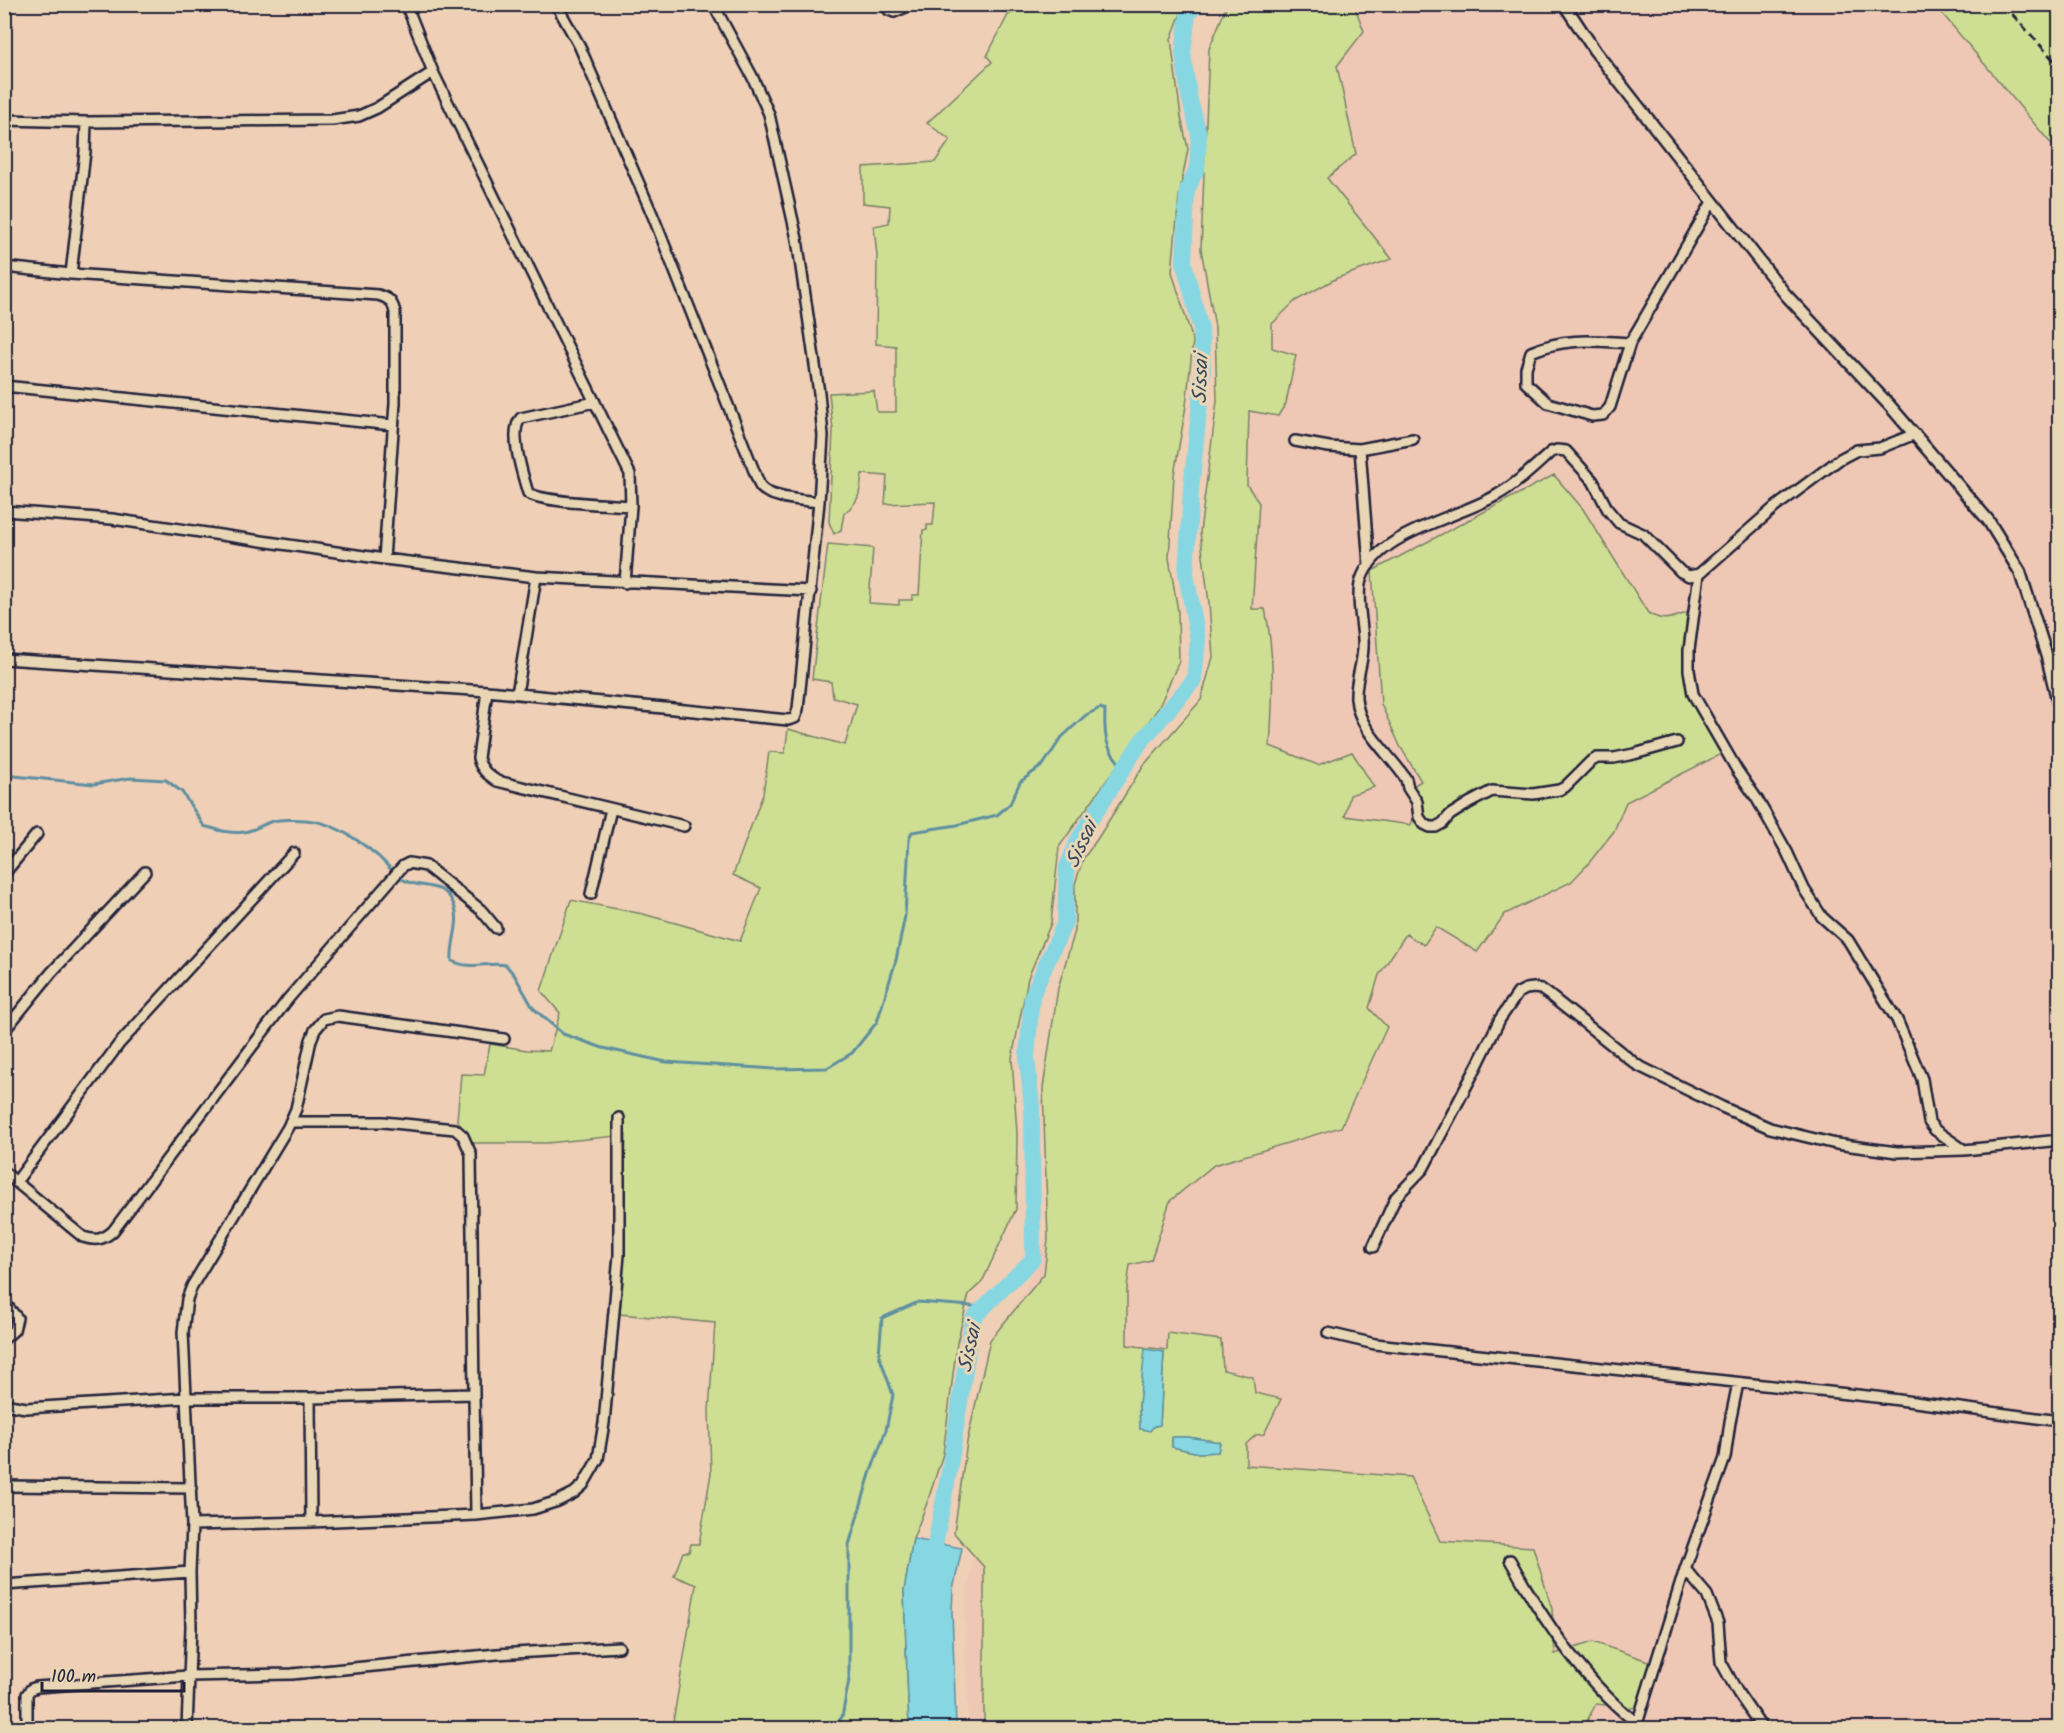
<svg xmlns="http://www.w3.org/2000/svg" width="2064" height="1733" font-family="Kalam,sans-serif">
<rect width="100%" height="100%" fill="#efcfb6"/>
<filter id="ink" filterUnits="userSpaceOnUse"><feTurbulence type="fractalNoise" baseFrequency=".0167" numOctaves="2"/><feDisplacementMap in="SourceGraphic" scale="12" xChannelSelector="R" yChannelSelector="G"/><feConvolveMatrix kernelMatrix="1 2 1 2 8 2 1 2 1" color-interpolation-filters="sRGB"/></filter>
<g filter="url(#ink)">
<path fill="#efc7b5" d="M 1247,5 L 1935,5 L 2059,153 L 2059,1728 L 969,1728 L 965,1616 L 1000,1347 L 1058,1210 L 1215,702 Z"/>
<path fill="#cedf93" stroke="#788067" stroke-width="1.5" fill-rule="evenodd" d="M 1030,5 L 1184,5 L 1171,39 L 1181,117 L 1188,149 L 1179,196 L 1172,272 L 1193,341 L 1186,406 L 1174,475 L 1169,558 L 1178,611 L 1179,661 L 1159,707 L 1059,847 L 1051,923 L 1028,978 L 1012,1058 L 1017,1133 L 1016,1209 L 982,1282 L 969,1294 L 957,1343 L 943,1454 L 927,1503 L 913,1539 L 904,1591 L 909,1728 L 672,1728 L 696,1585 L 674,1576 L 683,1552 L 689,1552 L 691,1544 L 699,1544 L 711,1473 L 709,1411 L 715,1323 L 620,1314 L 626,1135 L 547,1143 L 472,1143 L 457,1120 L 461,1074 L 484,1075 L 490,1044 L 527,1050 L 549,1051 L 560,1013 L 541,991 L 571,900 L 643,914 L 740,941 L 761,888 L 733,875 L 763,794 L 769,752 L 785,753 L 788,729 L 845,745 L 857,704 L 833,697 L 831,682 L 812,679 L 828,544 L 873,548 L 869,603 L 899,605 L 899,600 L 912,600 L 912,595 L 919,595 L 923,530 L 927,530 L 927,525 L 933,525 L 935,502 L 885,504 L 887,476 L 862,474 C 860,492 860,502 844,513 L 841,530 L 834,534 L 829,522 L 833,430 L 829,393 L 874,391 L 877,412 L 896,412 L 896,346 L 876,344 L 877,256 L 874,226 L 889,223 L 890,206 L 863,203 L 863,167 L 935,162 L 950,140 L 927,123 L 992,62 L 987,56 L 1008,15 Z
M 1227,5 L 1354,5 L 1364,31 L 1337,66 L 1356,154 L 1327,178 L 1392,259 L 1337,278 L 1295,301 L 1272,324 L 1272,348 L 1296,355 L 1286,403 L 1278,416 L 1249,411 L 1247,485 L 1259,503 L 1252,609 L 1265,609 C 1275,654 1273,700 1270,746 L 1318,765 L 1352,752 L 1374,787 L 1350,795 L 1345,816 L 1411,825 L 1419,801 L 1413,786 L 1421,781 L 1400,746 L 1381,704 L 1372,571 L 1554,475 L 1583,509 L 1648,613 C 1664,623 1672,618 1689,612 L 1685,646 L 1688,695 L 1723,753 L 1626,802 L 1614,831 L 1588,864 L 1571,882 L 1505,914 L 1477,952 L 1436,927 L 1424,945 L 1406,934 L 1379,975 L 1369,1008 L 1387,1027 L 1341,1127 L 1214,1165 L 1170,1201 L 1151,1260 L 1130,1265 L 1127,1287 L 1127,1345 L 1167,1350 L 1168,1333 L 1221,1340 L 1223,1370 L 1253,1377 L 1255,1393 L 1281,1399 L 1264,1434 L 1256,1435 L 1246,1444 L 1246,1465 L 1410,1477 L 1440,1541 L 1533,1547 L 1552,1609 L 1555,1654 L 1593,1642 L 1651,1662 L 1636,1708 L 1596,1704 L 1583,1728 L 984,1728 L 984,1567 L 954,1533 L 967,1442 L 990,1340 L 1044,1274 L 1048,1240 L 1043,1088 L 1058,988 L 1075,931 L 1075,884 L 1083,859 L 1098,838 L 1143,766 L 1201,700 L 1213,657 L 1209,603 L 1200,532 L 1217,401 L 1215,327 L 1201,249 L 1209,49 ZM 1164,1352 L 1160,1425 L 1154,1426 L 1150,1430 L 1140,1429 L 1139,1404 L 1142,1381 ZM 1172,1437 L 1188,1437 L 1220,1442 L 1218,1452 L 1199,1453 L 1172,1447 Z
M 1935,5 L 2059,5 L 2059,153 L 2058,152 Z"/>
<path fill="#87d7e3" stroke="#5f8fa0" stroke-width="1.5" d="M 1145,1349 L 1164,1352 L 1160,1425 L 1154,1426 L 1150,1431 L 1140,1429 L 1139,1404 Z
M 1172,1437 L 1188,1437 L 1220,1442 L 1218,1452 L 1199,1453 L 1172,1447 Z
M 913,1539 L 962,1548 L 953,1590 L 952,1610 L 956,1728 L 909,1728 L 904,1591 Z"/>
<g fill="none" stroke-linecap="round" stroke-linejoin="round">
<path stroke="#5f8fa0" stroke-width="3" d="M 4,775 L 94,784 L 130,778 L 166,780 L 182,792 L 204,826 C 218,830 230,834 244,832 C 253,831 262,825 270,822 C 279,819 296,819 306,820 C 332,822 359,840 379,857 C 386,864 394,873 402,879 C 417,889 441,882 451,899 C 464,920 450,939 452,961 C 470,970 488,962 506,965 L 515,976 L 533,1008 L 563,1034 L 603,1048 L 666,1062 L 774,1069 L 827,1068 L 852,1053 L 877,1022 L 896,960 L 905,916 L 909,839 L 912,832 L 957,825 L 997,815 L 1010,804 L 1020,782 L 1043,765 L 1062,737 L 1086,715 L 1100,708 L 1105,710 C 1104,736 1105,749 1124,768
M 833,1728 L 842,1717 L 849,1680 L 849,1545 L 870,1474 L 886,1430 L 893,1395 L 879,1355 L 882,1318 L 918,1302 L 985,1307"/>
<path stroke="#87d7e3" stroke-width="16" d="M 931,1566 L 949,1472 L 973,1318 L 1033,1259 L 1032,1108 L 1027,1057 L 1032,996 L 1065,922 L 1067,867 L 1079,838 L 1140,743 L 1194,680 L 1198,640 L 1186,574 L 1191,489 L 1203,372 L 1201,329 L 1184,263 L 1187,191 L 1197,168 L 1199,135 L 1189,96 L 1183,53 L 1188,14 L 1197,4"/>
<defs>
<path id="minor" d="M 556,4 L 579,45 L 653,216 L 760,486 C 768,499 804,500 819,502
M 884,4 L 889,10 L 894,12 L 913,4
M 433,72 L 630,474 L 631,506 L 625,583
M 4,120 L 86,122 L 332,120 L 359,116 L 377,108 L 433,72 L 406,4
M 4,267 L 71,274 L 378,295 C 388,298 392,300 395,312 L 395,403 L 384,559
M 71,274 L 85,152 L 86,122
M 1630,343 C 1595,341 1565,337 1531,352 L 1526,368 L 1526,383 L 1548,403 L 1592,416 L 1603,415 L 1610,407 L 1630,343 L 1712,202
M 4,386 L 393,425
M 595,402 L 521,418 C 508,431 523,476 528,493 C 544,503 608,504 631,506
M 1295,441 L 1329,447 L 1360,449 L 1369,565
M 1360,449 L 1413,439
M 4,511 L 112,519 L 384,559 L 536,577 L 811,591
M 1699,574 L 1689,650 L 1689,670 L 1693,694 L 1737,770 L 1757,799 L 1787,852 L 1804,889 L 1822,917 L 1848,940 L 1897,1020 L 1922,1079 L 1929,1122 L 1935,1130 L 1964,1150
M 4,659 L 487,691 L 788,720 L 795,718 L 798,709 L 819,502 L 823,436 L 819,393 L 797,239 L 769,114 L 752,76 L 713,4
M 487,691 L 478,758 C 481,770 488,775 497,781 L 684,826
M 517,694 L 536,577
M 1677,742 L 1634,754 L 1614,758 L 1597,758 L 1590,762 L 1565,787 L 1559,790 L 1533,794 L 1492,791 L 1469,803 L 1450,815 L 1443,823 L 1436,827 L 1430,827 L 1424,824 L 1419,817 L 1417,802 L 1408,788 L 1406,779 C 1390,754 1358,730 1356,698 C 1355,678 1365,660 1363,639 C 1362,623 1356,595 1361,580 C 1377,531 1457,519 1497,495 C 1517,484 1534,467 1551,452 L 1557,450 L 1566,451 L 1593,481 L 1608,510 L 1619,523 L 1643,534 L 1681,572 L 1689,576 L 1699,574 L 1774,508 L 1840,459 L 1857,450 L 1880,448 L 1915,434
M 4,874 L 37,834
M 591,894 L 611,809
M 4,1031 L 51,973 L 145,872
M 290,1122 L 383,1122 L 455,1129 L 463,1136 L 471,1154 L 474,1394
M 4,1172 L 83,1237 C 96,1241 103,1240 113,1231 L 288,999 L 403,866 L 409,863 L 426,866 L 481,910 L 496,928
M 16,1182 L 119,1044 L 294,853
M 1373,1247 L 1396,1197 L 1423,1169 L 1477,1066 L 1500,1019 L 1518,993 L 1526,989 L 1534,988 L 1541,989 L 1548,994 L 1637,1065 L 1722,1107 L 1770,1128 L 1836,1144 L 1897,1152 L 1964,1150 L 2060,1140
M 4,1302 L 17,1318 L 14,1330 L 4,1339
M 1328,1333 L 1375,1344 L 1876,1397 L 2060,1421
M 310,1398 L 474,1394 L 476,1515
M 4,1404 L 26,1408 L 186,1398 L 310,1398 L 311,1522
M 4,1486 L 191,1488
M 192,1525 L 311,1522 L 476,1515 L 533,1509 L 558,1501 L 574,1493 L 583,1485 L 598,1459 L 604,1423 L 619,1255 L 619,1118
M 1510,1560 C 1541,1617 1590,1691 1644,1728
M 1685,1569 L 1707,1595 L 1718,1623 L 1721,1662 L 1738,1693 L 1762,1728
M 4,1585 L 190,1572
M 1637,1724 L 1685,1569 L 1725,1458 L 1730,1422 L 1738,1383
M 27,1728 L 27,1694 L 31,1689 L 37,1687 L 188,1676 L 292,1674 L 497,1654 L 619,1647
M 187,1728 L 191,1627 L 190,1572 L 192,1525 L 183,1332 L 187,1299 L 192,1286 L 288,1127 L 296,1109 L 311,1040 L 315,1030 L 324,1019 L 338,1016 L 504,1039"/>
<path id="tertiary" d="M 1564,4 L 1595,51 L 1786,295 L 1890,406 L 1988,520 L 2020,572 L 2047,657 L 2060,711"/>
</defs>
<use href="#minor" stroke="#22223b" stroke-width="14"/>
<use href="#tertiary" stroke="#22223b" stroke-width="15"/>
<use href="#minor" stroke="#e9d6b4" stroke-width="9"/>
<use href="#tertiary" stroke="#e9d6b4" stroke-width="10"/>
<path stroke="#22223b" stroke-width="3" stroke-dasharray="9 4.5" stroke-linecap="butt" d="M 2003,4 L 2060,67"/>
</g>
</g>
<g text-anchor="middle" stroke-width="6" stroke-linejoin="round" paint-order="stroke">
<g font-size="21" font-style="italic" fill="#36465d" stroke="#e9d6b4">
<text transform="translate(1200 379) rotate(-88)" y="7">Sissai</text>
<text transform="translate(1081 844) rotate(-65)" y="7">Sissai</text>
<text transform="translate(969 1348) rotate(-78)" y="7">Sissai</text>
</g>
</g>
<rect width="2064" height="1733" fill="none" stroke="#e9d6b4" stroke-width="24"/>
<rect x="12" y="12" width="2040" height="1709" fill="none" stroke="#22223b" stroke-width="2" filter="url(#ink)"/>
<path d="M42 1682v9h142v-9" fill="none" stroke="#22223b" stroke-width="3"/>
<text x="51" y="1682" font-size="18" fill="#22223b" stroke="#e9d6b4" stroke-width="4.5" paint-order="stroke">100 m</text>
</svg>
